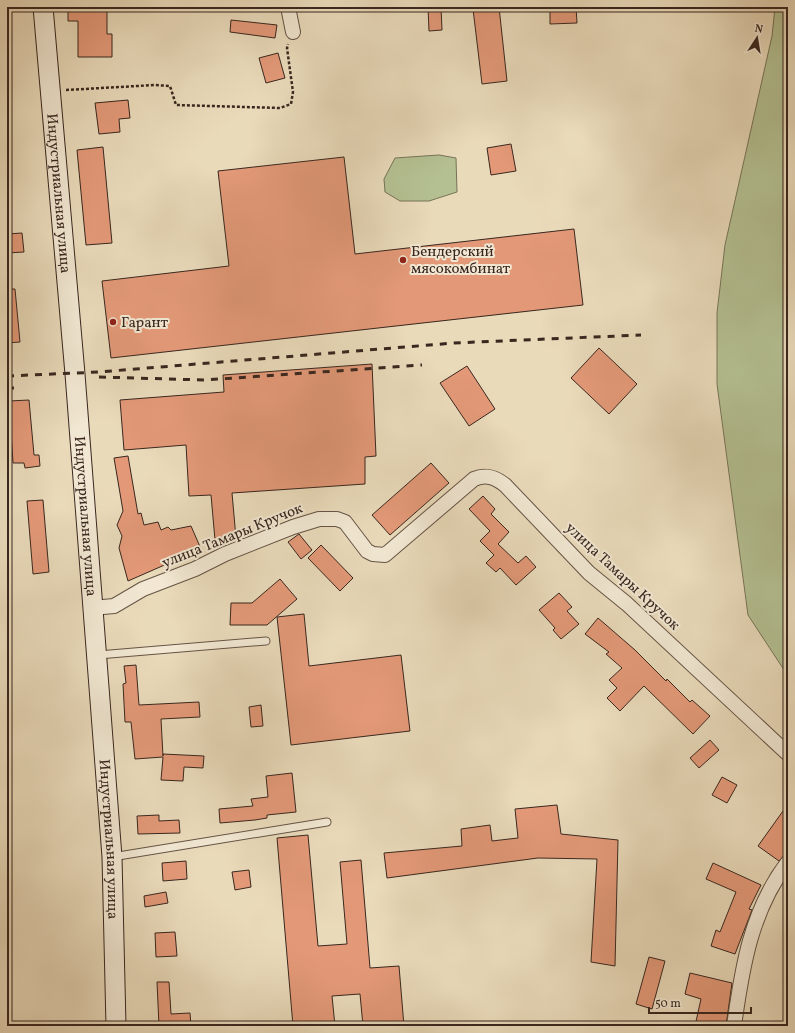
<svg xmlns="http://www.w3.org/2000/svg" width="795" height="1033" font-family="Vollkorn,serif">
<rect width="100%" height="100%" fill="#e9daba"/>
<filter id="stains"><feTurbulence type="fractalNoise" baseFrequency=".005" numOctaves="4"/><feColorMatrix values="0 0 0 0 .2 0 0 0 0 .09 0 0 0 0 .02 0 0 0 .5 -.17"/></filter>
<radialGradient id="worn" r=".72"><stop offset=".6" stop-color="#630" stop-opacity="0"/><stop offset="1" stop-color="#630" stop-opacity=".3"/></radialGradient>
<path fill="#b4c092" stroke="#767458" d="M 775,7 L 788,7 L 788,676 L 748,615 L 717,384 L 717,313 L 725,245 L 772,36 Z
M 439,155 L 456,158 L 457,192 L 429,201 L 400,201 L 385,192 L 384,179 L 395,158 Z"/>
<path fill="#e39978" stroke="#39271f" d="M 68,7 L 107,7 L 107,34 L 112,34 L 112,57 L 78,57 L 78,21 L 68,21 Z
M 428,7 L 441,7 L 442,30 L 429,31 Z
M 499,7 L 507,81 L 482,84 L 473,9 Z
M 550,7 L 576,7 L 577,23 L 550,24 Z
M 231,20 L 277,25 L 275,38 L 230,32 Z
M 278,53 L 285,78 L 266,83 L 259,58 Z
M 128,100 L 130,118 L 119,119 L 120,132 L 99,134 L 95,103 Z
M 511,144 L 516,171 L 491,175 L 487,148 Z
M 103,147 L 112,243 L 86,245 L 77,150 Z
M 344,157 L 355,254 L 574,229 L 583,305 L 111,358 L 102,281 L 229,266 L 218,171 Z
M 22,233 L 24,252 L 7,253 L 7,234 Z
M 7,289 L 15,289 L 20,342 L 7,343 Z
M 599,348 L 637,384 L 609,414 L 571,378 Z
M 372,364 L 376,456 L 365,457 L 365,484 L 232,493 L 236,538 L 215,540 L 211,495 L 189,496 L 186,445 L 124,450 L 120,400 L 224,392 L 223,375 Z
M 467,366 L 495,409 L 469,426 L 440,383 Z
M 29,400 L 34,455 L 39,455 L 40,466 L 25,468 L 24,463 L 13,463 L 9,401 Z
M 128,456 L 138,514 L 141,513 L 144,525 L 158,522 L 161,530 L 168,527 L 171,530 L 191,526 L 201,549 L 128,581 L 119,548 L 122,536 L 117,525 L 123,511 L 114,458 Z
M 431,463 L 449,483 L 390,535 L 372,515 Z
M 483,496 L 495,509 L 491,514 L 509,532 L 498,544 L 518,563 L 526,556 L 536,567 L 516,585 L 500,568 L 496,572 L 486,563 L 494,555 L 480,541 L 490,531 L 469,509 Z
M 43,500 L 49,572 L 33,574 L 27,501 Z
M 299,534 L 312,550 L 301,559 L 288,542 Z
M 321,545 L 353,578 L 340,591 L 308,558 Z
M 280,579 L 297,599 L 267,625 L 230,625 L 231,603 L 252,603 Z
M 559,593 L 572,607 L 567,611 L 579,624 L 561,639 L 553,630 L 555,628 L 539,610 Z
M 304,614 L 309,666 L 401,655 L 410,731 L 291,745 L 277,617 Z
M 598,618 L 635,650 L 666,681 L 667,679 L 690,702 L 692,700 L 710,716 L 693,734 L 644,686 L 620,711 L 607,698 L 617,688 L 609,680 L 622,668 L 606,654 L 609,652 L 585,634 Z
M 136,665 L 139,705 L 199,702 L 200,717 L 161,719 L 163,756 L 163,754 L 204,756 L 203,768 L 184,767 L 183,781 L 161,780 L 163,757 L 135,759 L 131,722 L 125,722 L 123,684 L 126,683 L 124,666 Z
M 261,705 L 263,726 L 251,727 L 249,707 Z
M 710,740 L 719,750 L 699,768 L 690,758 Z
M 292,773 L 296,812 L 267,815 L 267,818 L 255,820 L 220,823 L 219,809 L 253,806 L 251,799 L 268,797 L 266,776 Z
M 722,777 L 737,785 L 727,803 L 712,795 Z
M 788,804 L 788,852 L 779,861 L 758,846 Z
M 557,805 L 561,834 L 618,840 L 615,966 L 591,962 L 597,859 L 538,858 L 387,878 L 384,853 L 462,846 L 461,829 L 490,825 L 492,841 L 518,838 L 515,809 Z
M 159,815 L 159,821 L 179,820 L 180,833 L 138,834 L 137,816 Z
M 308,835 L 318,946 L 347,944 L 340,862 L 361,860 L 370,968 L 399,966 L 404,1026 L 363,1026 L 360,994 L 332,996 L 335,1026 L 293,1026 L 277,838 Z
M 186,861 L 187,879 L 163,881 L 162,863 Z
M 713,863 L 761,885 L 749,909 L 752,910 L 735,954 L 711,946 L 716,930 L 720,932 L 736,892 L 706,879 Z
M 249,870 L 251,887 L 235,890 L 232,872 Z
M 166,892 L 168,903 L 145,907 L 144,896 Z
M 175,932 L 177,956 L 156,957 L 155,933 Z
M 649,957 L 665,961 L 652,1009 L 636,1004 Z
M 690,973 L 732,983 L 726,1026 L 695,1026 L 701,999 L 685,994 Z
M 157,982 L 169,982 L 171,1014 L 190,1013 L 191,1026 L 159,1026 Z"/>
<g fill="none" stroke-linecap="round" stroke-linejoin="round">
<defs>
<path id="service" d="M 98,655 L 266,641
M 112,857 L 327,822"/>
<path id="minor" d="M 288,7 L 293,32
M 92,608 L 114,606 L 143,589 L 195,569 L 225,554 L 293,527 L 319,519 L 337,519 L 345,522 L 367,551 L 373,554 L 385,555 L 474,479 C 486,474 495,477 505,485 L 589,573 L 627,604 L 788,754
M 734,1026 C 742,968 751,910 788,862"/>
<g id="secondary">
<path id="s1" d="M 43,7 L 75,374 L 112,857 L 116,1026"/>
</g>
</defs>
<use href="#service" stroke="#655446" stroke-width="9"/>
<use href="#minor" stroke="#655446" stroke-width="16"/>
<use href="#secondary" stroke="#39271f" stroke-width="21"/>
<path stroke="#39271f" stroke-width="2.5" stroke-dasharray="3 2" stroke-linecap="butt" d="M 66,90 L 155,85 L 170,86 L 176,105 L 280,108 L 291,104 L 293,92 L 287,48 L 288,44"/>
<use href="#service" stroke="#f1e7d2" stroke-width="7"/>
<use href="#minor" stroke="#f1e7d2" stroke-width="14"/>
<use href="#secondary" stroke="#f1e7d2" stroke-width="19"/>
<path stroke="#39271f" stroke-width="3" stroke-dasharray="7 7" stroke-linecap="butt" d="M 7,376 L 99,372 L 454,343 L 641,335
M 99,377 L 205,380 L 422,365
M 7,388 L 15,388"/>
</g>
<g fill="#8f2418" stroke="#f1e7d2" stroke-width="1.5">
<circle cx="403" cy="260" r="4"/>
<circle cx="113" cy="322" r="4"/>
</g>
<g text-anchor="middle" stroke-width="4" stroke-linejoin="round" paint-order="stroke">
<g font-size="15" fill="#39271f" stroke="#f1e7d2">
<text dy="5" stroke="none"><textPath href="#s1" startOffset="187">Индустриальная улица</textPath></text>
<text dy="5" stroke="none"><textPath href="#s1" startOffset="511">Индустриальная улица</textPath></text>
<text transform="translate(232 535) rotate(-22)" y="5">улица Тамары Кручок</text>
<text transform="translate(623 576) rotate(43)" y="5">улица Тамары Кручок</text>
<text dy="5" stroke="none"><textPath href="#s1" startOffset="835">Индустриальная улица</textPath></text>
</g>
<g font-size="15" fill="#39271f" stroke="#f1e7d2" text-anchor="start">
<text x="411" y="256">Бендерский<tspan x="411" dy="17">мясокомбинат</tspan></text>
<text x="121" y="327">Гарант</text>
</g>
</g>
<rect width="795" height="1033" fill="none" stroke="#e9daba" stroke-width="24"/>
<rect x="8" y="8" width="779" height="1017" fill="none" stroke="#39271f" stroke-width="2"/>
<rect x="12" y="12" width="771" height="1009" fill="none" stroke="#39271f"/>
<g transform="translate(757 38) rotate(12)" stroke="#f1e7d2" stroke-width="3" paint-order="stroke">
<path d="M0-3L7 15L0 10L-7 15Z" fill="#39271f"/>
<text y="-6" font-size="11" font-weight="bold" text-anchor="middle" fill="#39271f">N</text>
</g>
<path d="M649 1007v6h102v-6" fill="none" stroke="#39271f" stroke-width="2"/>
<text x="655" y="1007" font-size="12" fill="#39271f" stroke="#f1e7d2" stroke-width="3" paint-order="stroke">50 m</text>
<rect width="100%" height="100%" filter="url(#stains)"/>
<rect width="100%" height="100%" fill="url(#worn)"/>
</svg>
